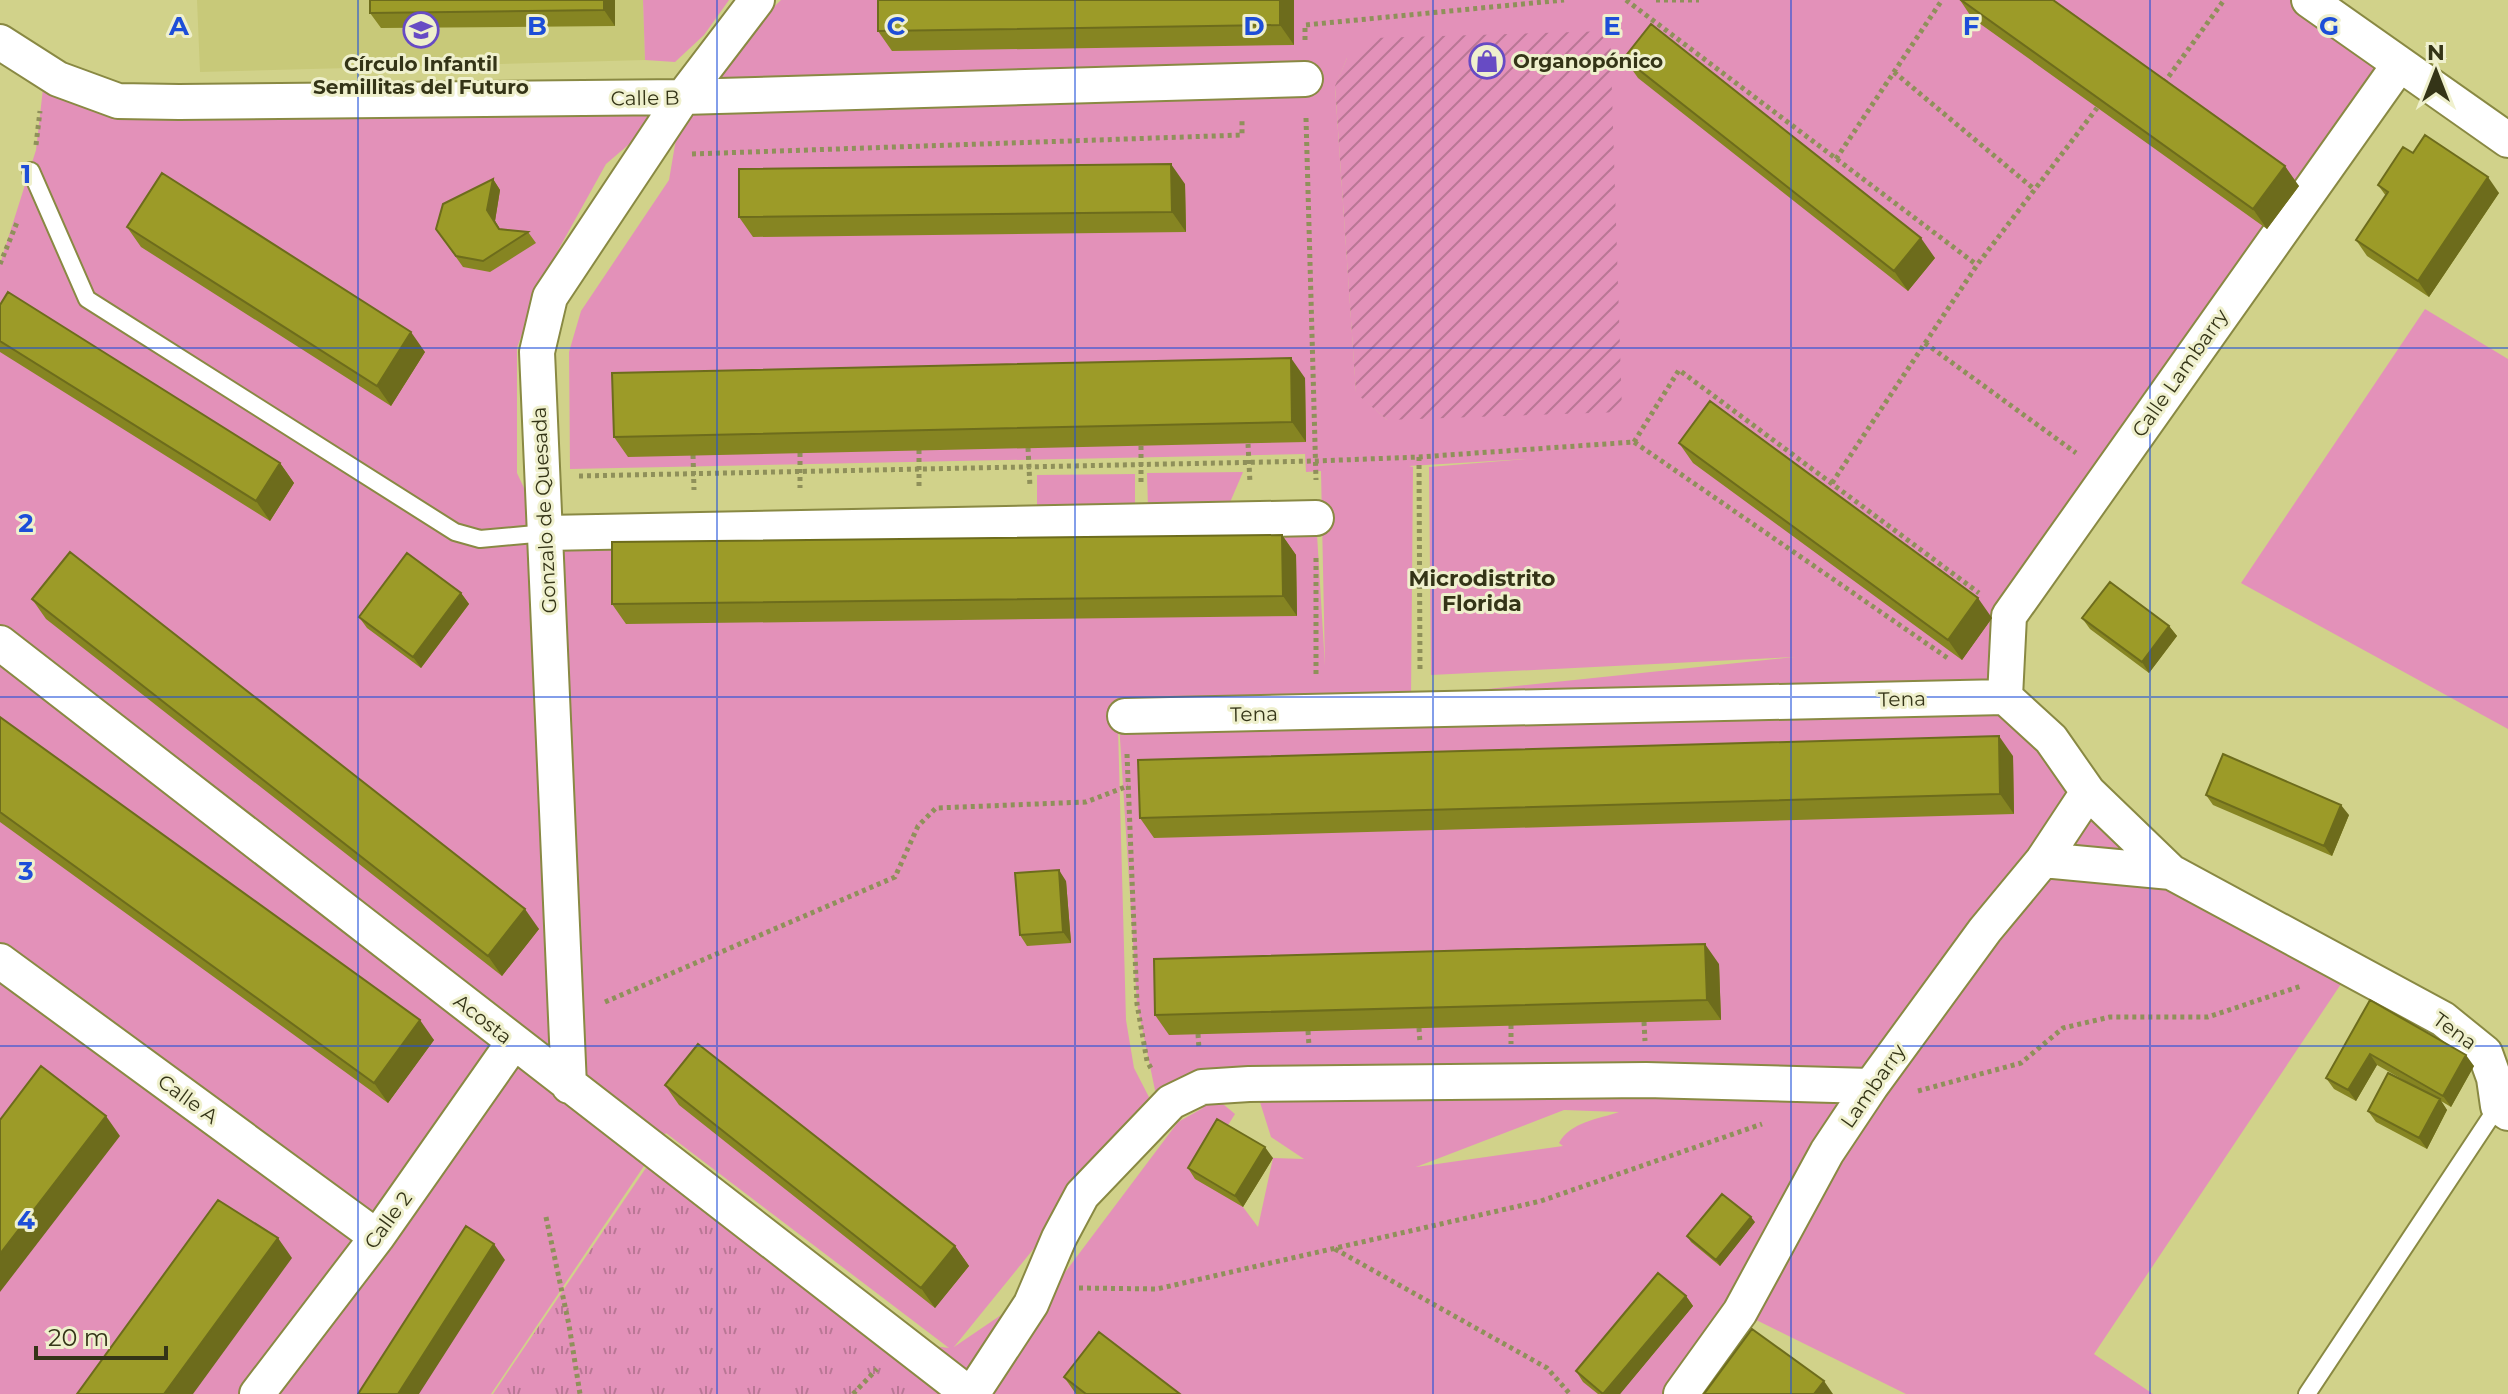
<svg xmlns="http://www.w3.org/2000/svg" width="2508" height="1394" font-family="Montserrat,sans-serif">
<defs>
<pattern id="park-tufts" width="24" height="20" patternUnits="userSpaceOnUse" patternTransform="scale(2)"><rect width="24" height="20" fill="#e391b9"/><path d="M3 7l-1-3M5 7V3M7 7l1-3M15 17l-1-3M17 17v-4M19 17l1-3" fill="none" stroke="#b97795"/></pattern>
<pattern id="garden-furrows" width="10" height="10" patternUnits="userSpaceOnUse" patternTransform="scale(2)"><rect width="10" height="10" fill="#e391b9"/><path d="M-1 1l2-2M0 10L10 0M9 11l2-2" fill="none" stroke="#b97795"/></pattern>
</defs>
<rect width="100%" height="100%" fill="#d1d28a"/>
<path fill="#c8c979" d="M 197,0 L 643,0 L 645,60 L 200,72 Z"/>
<path fill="#e391b9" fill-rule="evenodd" d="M 643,0 L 729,0 L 704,35 L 675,62 L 645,60 Z
M 781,0 L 2309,0 L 2399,65 L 2009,615 L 2005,697 L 2171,872 L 2351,969 L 2094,1354 L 2153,1394 L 1906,1394 L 1740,1312 L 1681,1394 L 969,1394 L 902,1342 L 949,1348 L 666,1133 L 491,1394 L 0,1394 L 0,264 L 36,150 L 45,71 L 118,101 L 683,97 ZM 1347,58 L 1387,420 L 1356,392 L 1335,87 ZM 683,98 L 669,180 L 581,311 L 569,352 L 570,469 L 1305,454 L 1306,472 L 1321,471 L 1325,666 L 1316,518 L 545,533 L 517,473 L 517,348 L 541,281 L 606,164 ZM 1526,459 L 1429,467 L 1431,675 L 1795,657 L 1411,697 L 1413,467 L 1409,466 ZM 1117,692 L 1137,1004 L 1160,1114 L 1203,1108 L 1178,1122 L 1066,1271 L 954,1347 L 1152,1103 L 1134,1068 L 1126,1020 ZM 1259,1099 L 1271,1137 L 1304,1159 L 1273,1158 L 1258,1227 L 1243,1207 L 1225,1130 L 1235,1114 L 1223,1104 ZM 1564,1110 L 1619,1112 C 1599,1119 1570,1122 1559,1143 L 1563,1146 L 1416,1167 Z
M 2425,309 L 2508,359 L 2508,729 L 2241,583 Z
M 1243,472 L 1228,507 L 1148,508 L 1147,473 Z
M 1135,474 L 1135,507 L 1037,508 L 1037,475 Z"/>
<path fill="url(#park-tufts)" d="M 656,1153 L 969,1394 L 493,1394 Z"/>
<path fill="url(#garden-furrows)" d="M 1610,31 L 1622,412 L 1387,420 L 1356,393 L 1335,86 L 1347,58 L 1373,38 Z"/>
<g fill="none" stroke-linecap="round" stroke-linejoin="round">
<defs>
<path id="lane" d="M 31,171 L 87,299 L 455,532 L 480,539 L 546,533
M 2307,1394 L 2498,1106"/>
<path id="street" d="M 2309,0 L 2508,140
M 0,42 L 58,79 L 118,101 L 179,102 L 683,97 L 1305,79
M 546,533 L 1316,518
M 0,643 L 969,1394
M 2005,697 L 2009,616 L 2399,65
M 1125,716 L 2005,697 L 2051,739 L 2088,792 L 2171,872 L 2443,1019 L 2485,1053 L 2494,1078 L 2498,1106 L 2508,1113
M 2043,860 L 2171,872
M 0,961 L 377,1237
M 569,1086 L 537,352 L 550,297 L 683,97 L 757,0
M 257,1394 L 377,1237 L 513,1043
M 972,1394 L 1031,1304 L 1059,1238 L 1082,1195 L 1171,1102 L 1202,1087 L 1249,1084 L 1646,1080 L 1871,1086
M 1681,1394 L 1740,1312 L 1827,1152 L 1871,1086 L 1985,930 L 2043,860 L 2088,792"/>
</defs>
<use href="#lane" stroke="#898943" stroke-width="20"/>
<use href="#street" stroke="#898943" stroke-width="38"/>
<path stroke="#8f905a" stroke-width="5" stroke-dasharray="4 4" stroke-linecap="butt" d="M 1626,0 L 1977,265
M 1656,0 L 1699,0
M 1305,40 L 1305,25 L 1564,0
M 1894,72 L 2034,189
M 2164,83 L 2224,0
M 1306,118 L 1316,480
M 36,145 L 40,111
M 692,154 L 1242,135 L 1242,119
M 1836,159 L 1942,0
M 0,264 L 18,220
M 1925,343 L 2076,453
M 1634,442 L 1679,370 L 1979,593
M 1248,444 L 1250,483
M 1141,446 L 1141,485
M 1028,448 L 1030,487
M 919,450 L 919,489
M 800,453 L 800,488
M 693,455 L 694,490
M 1419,457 L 1420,672
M 579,476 L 1316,461 L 1419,457 L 1634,442 L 1949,659
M 1832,483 L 1977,265 L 2097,108
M 1316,558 L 1316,676
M 1127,754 L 1137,1004 L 1147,1061 L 1152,1070
M 605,1002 L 895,877 L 918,826 L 936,808 L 1086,802 L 1128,786
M 1644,1022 L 1645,1041
M 1511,1025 L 1511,1044
M 1419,1028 L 1420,1043
M 1308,1031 L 1309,1046
M 1198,1034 L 1199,1049
M 1918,1091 L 2021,1063 L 2063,1028 L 2110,1017 L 2208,1017 L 2301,986
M 546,1217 L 569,1325 L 580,1394
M 1335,1249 L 1547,1368 L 1570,1394
M 1079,1288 L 1157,1289 L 1541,1201 L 1762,1124
M 853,1394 L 877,1369"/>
<use href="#lane" stroke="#fff" stroke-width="16"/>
<use href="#street" stroke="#fff" stroke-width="34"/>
</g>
<path fill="#868522" d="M 615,0 L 615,26 L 381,28 L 370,13 Z
M 1294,0 L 1294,45 L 892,51 L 878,31 Z
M 1960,0 L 2053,0 L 2299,186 L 2267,229 L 1972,18 Z
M 1624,58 L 1935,258 L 1908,291 L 1638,78 Z
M 2413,153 L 2499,193 L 2429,297 L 2367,256 L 2356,240 L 2386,196 L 2378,185 Z
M 493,179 L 500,190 L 495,221 L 500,229 L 528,232 L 536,243 L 490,272 L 463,267 L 436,229 Z
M 1185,184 L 1186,232 L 753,237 L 739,217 Z
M 127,227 L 425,352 L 391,406 L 141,247 Z
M 0,305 L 280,463 L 294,483 L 270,521 L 0,352 Z
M 1305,378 L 1306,442 L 628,457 L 614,437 Z
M 1679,443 L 1992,618 L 1962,660 L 1693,463 Z
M 1282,535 L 1296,555 L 1297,616 L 626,624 L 612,604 Z
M 461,593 L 469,604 L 421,668 L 367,628 L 359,617 Z
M 32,599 L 539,929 L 502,976 L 46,619 Z
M 2082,618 L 2169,626 L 2177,636 L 2149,673 L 2090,629 Z
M 0,717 L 434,1040 L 388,1103 L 0,822 Z
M 2013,756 L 2014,814 L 1154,838 L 1140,818 Z
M 2206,795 L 2349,815 L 2332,856 L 2213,805 Z
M 1066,881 L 1071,943 L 1027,946 L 1020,935 Z
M 1719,964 L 1721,1020 L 1169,1035 L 1155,1015 Z
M 2370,1000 L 2474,1066 L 2451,1107 L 2441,1101 L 2447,1110 L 2427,1149 L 2376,1122 L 2368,1111 L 2421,1090 L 2377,1065 L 2356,1101 L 2334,1089 L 2326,1078 Z
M 665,1085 L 955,1246 L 969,1266 L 935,1308 L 679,1105 Z
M 1273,1158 L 1243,1207 L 1195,1179 L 1188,1168 Z
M 1755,1222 L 1720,1266 L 1691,1242 L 1687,1236 Z
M 1686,1296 L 1693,1306 L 1620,1394 L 1598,1394 L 1583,1382 L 1576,1371 Z
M 1064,1377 L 1180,1394 L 1076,1394 Z"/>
<path fill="#6d6c1c" d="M 604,0 L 615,0 L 615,26 L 604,10 Z
M 1280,0 L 1294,0 L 1294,45 L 1280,25 Z
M 1171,164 L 1185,184 L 1186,232 L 1172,212 Z
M 2285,166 L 2299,186 L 2267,229 L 2253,209 Z
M 2488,177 L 2499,193 L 2429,297 L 2418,281 Z
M 493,179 L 500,190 L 495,221 L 506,240 L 487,210 Z
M 1921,238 L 1935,258 L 1908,291 L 1894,271 Z
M 411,332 L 425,352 L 391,406 L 377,386 Z
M 1291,358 L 1305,378 L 1306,442 L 1292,422 Z
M 280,463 L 294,483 L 270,521 L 256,501 Z
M 1282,535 L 1296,555 L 1297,616 L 1283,596 Z
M 461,593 L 469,604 L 421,668 L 413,657 Z
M 1978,598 L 1992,618 L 1962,660 L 1948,640 Z
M 2169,626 L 2177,636 L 2149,673 L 2142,662 Z
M 1999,736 L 2013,756 L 2014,814 L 2000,794 Z
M 2341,805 L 2349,815 L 2332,856 L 2324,846 Z
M 1059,870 L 1066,881 L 1071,943 L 1063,932 Z
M 525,909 L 539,929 L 502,976 L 488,956 Z
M 1705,944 L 1719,964 L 1721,1020 L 1707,1000 Z
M 420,1020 L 434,1040 L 388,1103 L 374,1083 Z
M 2370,1054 L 2377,1065 L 2356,1101 L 2348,1090 Z
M 2466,1055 L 2474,1066 L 2451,1107 L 2443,1096 Z
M 2440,1099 L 2447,1110 L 2427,1149 L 2419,1138 Z
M 106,1116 L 120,1136 L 0,1292 L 0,1254 Z
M 1265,1147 L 1273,1158 L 1243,1207 L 1235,1196 Z
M 1751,1217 L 1755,1222 L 1720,1266 L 1716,1260 Z
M 278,1238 L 292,1258 L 193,1394 L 164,1394 Z
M 494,1244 L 505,1260 L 419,1394 L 398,1394 Z
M 955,1246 L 969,1266 L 935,1308 L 921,1288 Z
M 1686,1296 L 1693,1306 L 1620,1394 L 1604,1394 Z
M 1824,1381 L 1833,1394 L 1814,1394 Z"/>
<path fill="#9c9b28" stroke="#6d6c1c" stroke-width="2" d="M 370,0 L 604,0 L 604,10 L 370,13 Z
M 878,0 L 1280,0 L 1280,25 L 878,31 Z
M 1961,0 L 2053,0 L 2285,166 L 2253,209 Z
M 1651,24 L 1921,238 L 1894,271 L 1624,58 Z
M 2425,135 L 2488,177 L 2418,281 L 2356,240 L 2388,192 L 2378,185 L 2403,147 L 2413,153 Z
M 1171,164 L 1172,212 L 739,217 L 739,169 Z
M 162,173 L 411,332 L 377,386 L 127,227 Z
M 493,179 L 487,210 L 499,229 L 528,232 L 483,261 L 456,256 L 436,229 L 443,204 Z
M 8,292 L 280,463 L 256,501 L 0,341 L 0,305 Z
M 1291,358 L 1292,422 L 614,437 L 612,373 Z
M 1710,401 L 1978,598 L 1948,640 L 1679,443 Z
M 1282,535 L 1283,596 L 612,604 L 612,542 Z
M 70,552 L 525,909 L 488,956 L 32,599 Z
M 407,553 L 461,593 L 413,657 L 359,617 Z
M 2110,582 L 2169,626 L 2142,662 L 2082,618 Z
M 0,717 L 420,1020 L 374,1083 L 0,812 Z
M 1999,736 L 2000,794 L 1140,818 L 1138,760 Z
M 2223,754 L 2341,805 L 2324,846 L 2206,795 Z
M 1059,870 L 1063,932 L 1020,935 L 1015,873 Z
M 1705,944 L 1707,1000 L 1155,1015 L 1154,959 Z
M 2370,1000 L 2466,1055 L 2443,1096 L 2370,1054 L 2348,1090 L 2326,1078 Z
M 698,1044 L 955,1246 L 921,1288 L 665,1085 Z
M 41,1066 L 106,1116 L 0,1254 L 0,1120 Z
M 2388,1073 L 2440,1099 L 2419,1138 L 2368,1111 Z
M 1217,1119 L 1265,1147 L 1235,1196 L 1188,1168 Z
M 1722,1194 L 1751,1217 L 1716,1260 L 1687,1236 Z
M 218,1200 L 278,1238 L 164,1394 L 77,1394 Z
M 466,1226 L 494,1244 L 398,1394 L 358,1394 Z
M 1658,1273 L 1686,1296 L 1603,1394 L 1576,1371 Z
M 1752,1329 L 1824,1381 L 1814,1394 L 1704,1394 Z
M 1099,1332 L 1180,1394 L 1086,1394 L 1064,1377 Z"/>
<path fill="none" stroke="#1d4ed8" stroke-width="2" stroke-opacity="0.55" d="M 358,0 L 358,1394M 717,0 L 717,1394M 1075,0 L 1075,1394M 1433,0 L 1433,1394M 1791,0 L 1791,1394M 2150,0 L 2150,1394M 0,348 L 2508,348M 0,697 L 2508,697M 0,1046 L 2508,1046"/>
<defs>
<symbol id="school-ring" viewBox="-11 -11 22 22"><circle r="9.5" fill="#eff0cd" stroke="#674bc4" stroke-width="1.5"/><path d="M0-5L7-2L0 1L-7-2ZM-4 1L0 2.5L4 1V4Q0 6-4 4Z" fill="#674bc4"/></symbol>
<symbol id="shop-ring" viewBox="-11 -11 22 22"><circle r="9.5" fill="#eff0cd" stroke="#674bc4" stroke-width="1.5"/><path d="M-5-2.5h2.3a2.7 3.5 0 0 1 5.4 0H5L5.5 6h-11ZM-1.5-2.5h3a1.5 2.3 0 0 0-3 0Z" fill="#674bc4"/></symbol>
</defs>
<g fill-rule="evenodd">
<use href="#school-ring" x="401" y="10" width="40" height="40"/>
<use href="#shop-ring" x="1467" y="41" width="40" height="40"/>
</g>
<g text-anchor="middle" stroke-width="6" stroke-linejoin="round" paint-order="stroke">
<g font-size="20" font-weight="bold" fill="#343417" stroke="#eff0cd" text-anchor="start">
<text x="1513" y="68">Organopónico</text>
<text x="421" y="71" text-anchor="middle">Círculo Infantil<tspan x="421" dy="23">Semillitas del Futuro</tspan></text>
</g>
<g font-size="20" fill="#343417" stroke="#eff0cd">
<text transform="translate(645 98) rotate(-1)" y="7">Calle B</text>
<text transform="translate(2180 373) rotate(-55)" y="7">Calle Lambarry</text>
<text transform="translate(544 510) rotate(-93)" y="7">Gonzalo de Quesada</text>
<text transform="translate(1902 699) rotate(-1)" y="7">Tena</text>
<text transform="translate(1254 714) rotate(-1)" y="7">Tena</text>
<text transform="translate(483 1019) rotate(38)" y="7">Acosta</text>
<text transform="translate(2455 1031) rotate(36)" y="7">Tena</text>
<text transform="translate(1873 1086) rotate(-55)" y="7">Lambarry</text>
<text transform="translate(188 1099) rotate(36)" y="7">Calle A</text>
<text transform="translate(388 1220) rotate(-54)" y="7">Calle 2</text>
</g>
<g font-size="22" font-weight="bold" fill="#343417" stroke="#eff0cd">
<text x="1482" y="586">Microdistrito<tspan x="1482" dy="25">Florida</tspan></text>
</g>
</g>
<g font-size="26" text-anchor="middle" font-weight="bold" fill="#1d4ed8" stroke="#eff0cd" stroke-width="6" stroke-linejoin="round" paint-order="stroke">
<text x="179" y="35">A</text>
<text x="537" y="35">B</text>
<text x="896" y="35">C</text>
<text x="1254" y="35">D</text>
<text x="1612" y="35">E</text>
<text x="1971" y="35">F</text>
<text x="2329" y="35">G</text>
<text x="26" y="183">1</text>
<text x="26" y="532">2</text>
<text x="26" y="880">3</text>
<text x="26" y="1229">4</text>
</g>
<g transform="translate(2436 72)" stroke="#eff0cd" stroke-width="6" paint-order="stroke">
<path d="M0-6L14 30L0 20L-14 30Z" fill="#343417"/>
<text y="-12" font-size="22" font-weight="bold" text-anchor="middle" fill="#343417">N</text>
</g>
<path d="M36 1346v12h130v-12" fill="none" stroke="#343417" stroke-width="4"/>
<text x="48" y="1346" font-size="24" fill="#343417" stroke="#eff0cd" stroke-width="6" paint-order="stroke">20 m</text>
</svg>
